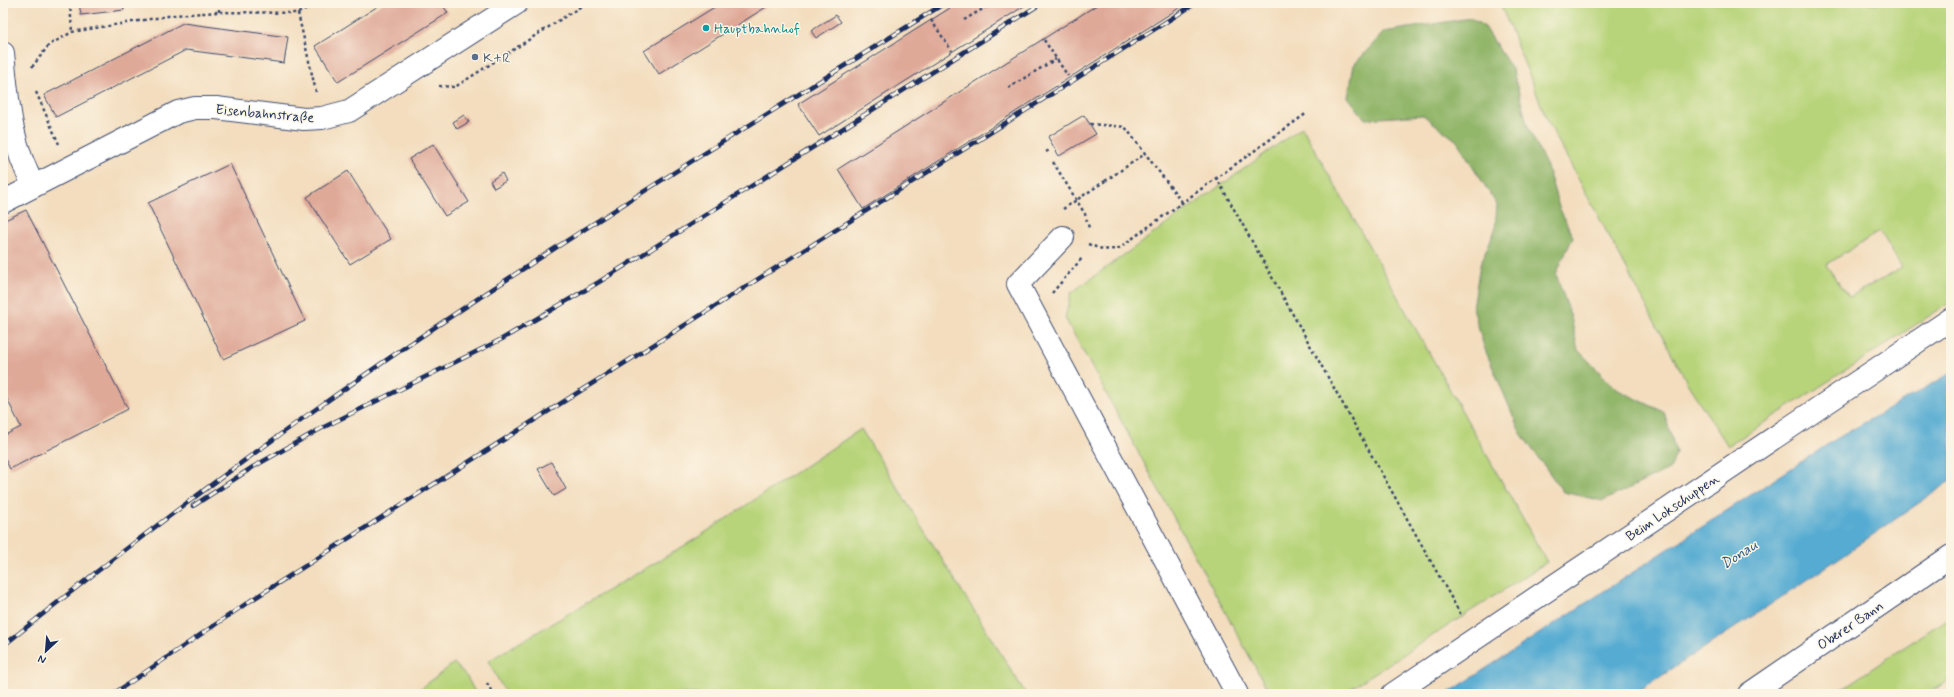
<svg xmlns="http://www.w3.org/2000/svg" width="1954" height="697" font-family="Mynerve,sans-serif">
<rect width="100%" height="100%" fill="#fcf5e5"/>
<filter id="ink" filterUnits="userSpaceOnUse"><feTurbulence type="fractalNoise" baseFrequency=".025" numOctaves="2"/><feDisplacementMap in="SourceGraphic" scale="8" xChannelSelector="R" yChannelSelector="G"/><feConvolveMatrix kernelMatrix="1 2 1 2 8 2 1 2 1" color-interpolation-filters="sRGB"/></filter>
<filter id="wash" filterUnits="userSpaceOnUse"><feTurbulence type="fractalNoise" baseFrequency=".012" numOctaves="4" result="noise"/><feDisplacementMap in="SourceGraphic" scale="16" xChannelSelector="R" yChannelSelector="G"/><feGaussianBlur stdDeviation="0.9" result="paint"/><feColorMatrix in="noise" values="0 0 0 0 0 0 0 0 0 0 0 0 0 0 0 0 0 1.4 0 .05"/><feComposite in="paint" operator="in"/></filter>
<g filter="url(#wash)">
<rect width="100%" height="100%" fill="#f3ddbe"/>
<path fill="#b8d47a" stroke="#6a826c" fill-rule="evenodd" d="M 1500,3 L 1951,3 L 1951,302 L 1728,446 L 1689,386 L 1548,122 ZM 1880,231 L 1902,268 L 1849,297 L 1826,265 Z
M 1302,127 L 1547,562 L 1342,694 L 1270,694 L 1065,318 L 1071,293 Z
M 861,429 L 1026,694 L 506,694 L 488,661 L 694,540 Z
M 1951,616 L 1951,679 L 1927,694 L 1834,694 Z
M 454,663 L 467,677 L 476,694 L 414,694 Z"/>
<path fill="#92b66a" stroke="#567264" d="M 1470,18 L 1485,27 L 1513,71 L 1528,127 L 1547,167 L 1559,207 L 1573,237 L 1556,274 L 1571,317 L 1578,350 L 1616,389 L 1664,412 L 1676,452 L 1671,468 L 1603,501 L 1563,492 L 1520,432 L 1484,347 L 1473,308 L 1480,265 L 1495,230 L 1497,205 L 1457,141 L 1423,115 L 1365,119 L 1348,97 L 1354,65 L 1384,32 Z"/>
<path fill="#55abd2" stroke="#386d98" d="M 1951,373 L 1951,481 L 1797,587 L 1634,694 L 1447,694 L 1836,439 Z"/>
<g id="blocks">
<path fill="#dfa998" d="M 79,3 L 123,3 L 124,10 L 81,15 Z
M 383,3 L 441,3 L 448,13 L 338,82 L 315,46 Z
M 721,3 L 776,3 L 772,6 L 771,4 L 659,74 L 644,51 Z
M 958,3 L 1029,3 L 819,136 L 798,104 Z
M 1100,3 L 1187,3 L 863,209 L 838,169 Z
M 836,15 L 841,22 L 816,38 L 811,31 Z
M 183,23 L 288,37 L 284,63 L 186,50 L 56,117 L 44,95 Z
M 464,115 L 469,122 L 457,129 L 453,122 Z
M 1084,115 L 1096,134 L 1059,156 L 1048,137 Z
M 433,144 L 469,202 L 445,216 L 409,159 Z
M 230,164 L 305,321 L 223,359 L 148,203 Z
M 348,171 L 391,239 L 350,264 L 307,197 Z
M 502,173 L 506,181 L 494,188 L 490,181 Z
M 26,210 L 128,409 L 10,469 L 3,455 L 3,436 L 21,427 L 3,391 L 3,221 Z
M 551,462 L 566,489 L 554,496 L 538,469 Z"/>
</g>
</g>
<g filter="url(#ink)">
<use href="#blocks" fill-opacity="0" stroke="#3b496c" stroke-width="1"/>
<g fill="none" stroke-linecap="round" stroke-linejoin="round">
<defs>
<path id="minor" d="M 3,53 C 8,101 10,143 34,186
M 3,202 L 178,112 L 195,108 L 216,108 L 304,119 L 322,118 L 349,111 L 517,3
M 1063,237 L 1018,284 L 1237,694
M 1393,694 L 1951,319
M 1749,694 L 1951,556"/>
</defs>
<use href="#minor" stroke="#3b496c" stroke-width="24"/>
<path stroke="#3b496c" stroke-width="2.5" stroke-dasharray="3 3" stroke-linecap="butt" d="M 70,3 L 72,32
M 1020,3 L 1022,7
M 219,12 L 219,3
M 298,13 L 316,92
M 931,20 L 952,51
M 964,20 L 993,3
M 1044,40 L 1068,76
M 32,67 L 49,45 L 72,32 L 174,15 L 219,12 L 298,13 L 321,3
M 439,86 L 455,87 L 580,7 L 583,3
M 1008,88 L 1056,59
M 36,92 L 59,144
M 1090,124 L 1125,127 L 1182,202
M 1046,152 L 1051,149
M 1053,162 L 1085,214 L 1089,228
M 1216,177 L 1462,617
M 1105,181 L 1145,154
M 1088,244 C 1100,249 1107,251 1119,248 L 1307,113
M 1052,293 L 1083,257
M 487,683 L 493,694"/>
<use href="#minor" stroke="#fff" stroke-width="22"/>
<defs>
<path id="rail" d="M 193,506 L 253,467 L 322,428 L 502,339 L 599,282 L 1042,3
M 3,646 C 107,562 214,481 323,404 C 525,262 736,134 945,3
M 113,694 L 250,601 L 585,388 L 1196,3"/>
</defs>
<use href="#rail" stroke="#1b2f5e" stroke-width="4.5"/>
<use href="#rail" stroke="#fcf5e5" stroke-width="3" stroke-dasharray="9" stroke-linecap="butt"/>
<path stroke="#3b496c" stroke-width="2.5" stroke-dasharray="3 3" stroke-linecap="butt" d="M 1063,209 L 1105,181"/>
</g>
</g>
<circle fill="#0f9aa8" stroke="#fcf5e5" stroke-width="1.5" cx="706" cy="28" r="4"/>
<circle fill="#5c6f8a" stroke="#fcf5e5" stroke-width="1.5" cx="475" cy="57" r="4"/>
<g text-anchor="middle" stroke-width="3" stroke-linejoin="round" paint-order="stroke">
<g font-size="14" fill="#0d838f" stroke="#fcf5e5" text-anchor="start">
<text x="714" y="33">Hauptbahnhof</text>
</g>
<g font-size="14" fill="#4e5e75" stroke="#fcf5e5" text-anchor="start">
<text x="483" y="62">K+R</text>
</g>
<g font-size="14" fill="#1b2f5e" stroke="#fcf5e5">
<text transform="translate(265 113) rotate(5)" y="5">Eisenbahnstraße</text>
<text transform="translate(1672 507) rotate(-34)" y="5">Beim Lokschuppen</text>
<text transform="translate(1850 625) rotate(-34)" y="5">Oberer Bann</text>
</g>
<g font-size="15" font-style="italic" fill="#2f5a87" stroke="#fcf5e5">
<text transform="translate(1739 554) rotate(-33)" y="5">Donau</text>
</g>
</g>
<rect width="1954" height="697" fill="none" stroke="#fcf5e5" stroke-width="16"/>
<g transform="translate(46 651) rotate(206)" stroke="#fcf5e5" stroke-width="3" paint-order="stroke">
<path d="M0-3L7 15L0 10L-7 15Z" fill="#1b2f5e"/>
<text y="-6" font-size="11" font-weight="bold" text-anchor="middle" fill="#1b2f5e">N</text>
</g>
</svg>
